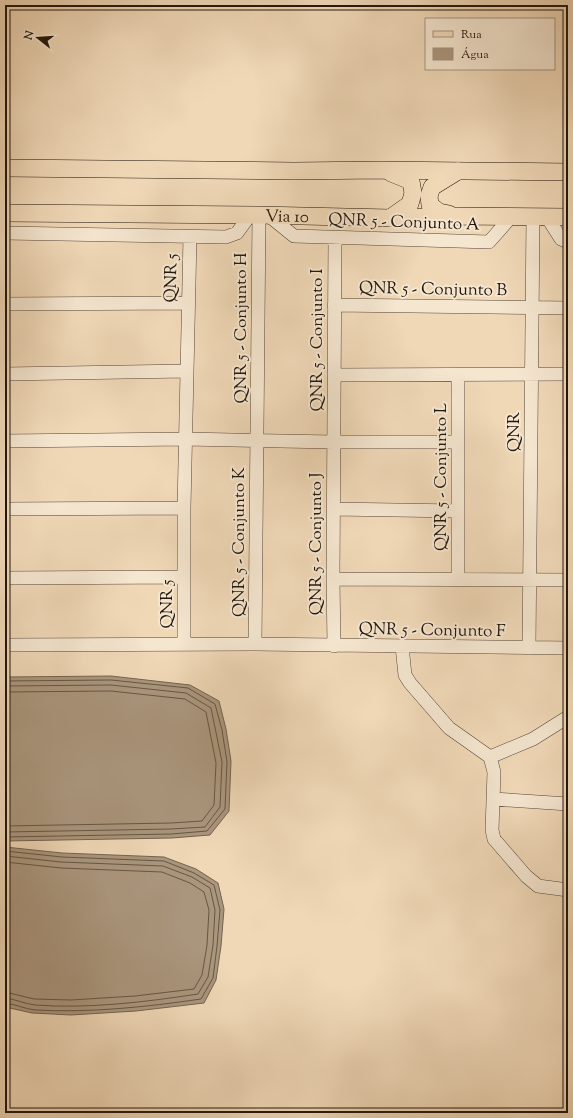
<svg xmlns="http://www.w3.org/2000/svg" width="573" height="1118" font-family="'Sorts Mill Goudy',serif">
<rect width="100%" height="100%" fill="#f0d8b7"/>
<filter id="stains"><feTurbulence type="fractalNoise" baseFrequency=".005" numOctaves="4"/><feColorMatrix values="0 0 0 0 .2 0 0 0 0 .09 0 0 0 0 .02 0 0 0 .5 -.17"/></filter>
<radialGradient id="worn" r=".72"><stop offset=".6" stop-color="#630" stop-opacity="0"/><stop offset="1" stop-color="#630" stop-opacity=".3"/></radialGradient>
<path fill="#aa967d" stroke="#746350" d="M 111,676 L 190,685 L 219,701 L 226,729 L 231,761 L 229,811 L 210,835 L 172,838 L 5,841 L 5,677 Z
M 5,847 L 62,853 L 164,857 L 196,869 L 218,883 L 224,909 L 221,946 L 216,980 L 204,1003 L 136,1011 L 71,1015 L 32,1013 L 5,1007 Z"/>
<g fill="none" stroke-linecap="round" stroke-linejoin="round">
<path stroke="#665644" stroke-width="1" d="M 5,681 L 111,680 L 188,688 L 215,704 L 222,730 L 227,762 L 225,809 L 207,831 L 171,834 L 5,837
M 5,686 L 111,685 L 186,693 L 211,708 L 222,762 L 220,807 L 205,827 L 171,829 L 5,832
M 5,692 L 111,691 L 185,699 L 206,712 L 216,763 L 214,805 L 202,821 L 171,823 L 5,826
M 5,851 L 62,857 L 164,861 L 194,873 L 214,885 L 220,910 L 217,946 L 213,978 L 201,999 C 146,1007 90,1013 35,1010 C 25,1009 15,1004 5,1003
M 5,856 L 61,862 L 163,866 L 192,877 L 210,888 L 215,910 L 213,945 L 208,977 L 198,994 C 145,1002 89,1009 35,1005 C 25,1004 15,999 5,998
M 5,862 L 61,868 L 162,872 L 190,883 L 204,892 L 209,910 L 207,945 L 202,975 L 194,989 L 135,996 L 71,1000 L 34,999 L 5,992"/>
<defs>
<path id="minor" d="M 268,215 L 294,236 L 489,242 L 511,217
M 547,217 L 561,239 L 568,242
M 5,233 L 226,237 L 237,233 L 250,215
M 5,304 L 187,303
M 334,305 L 568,308
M 5,374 L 186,371
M 334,375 L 568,374
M 5,441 L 186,439 L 333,442 L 458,442
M 5,509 L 184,508
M 333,509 L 458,511
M 5,578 L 184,577
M 333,579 L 568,580
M 458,580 L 458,374
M 184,644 L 184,508 L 190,237
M 255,644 L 259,215
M 5,645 L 255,644 L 568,648
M 334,646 L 333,579 L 335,238
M 402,646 L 405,675 L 410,683 L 449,728 L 490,757 L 494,772 L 492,830 L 494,839 L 526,876 L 538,886 L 568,890
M 529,648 L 533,217
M 490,757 L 533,739 L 568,717
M 493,799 L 568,804"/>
<g id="major">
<path d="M 5,168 L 294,171 L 381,170 L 568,172"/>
<path id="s1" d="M 5,213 L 259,215 L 390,218 L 457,216 L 568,217"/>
<path d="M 449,214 L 439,212 L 430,205 L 429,196 L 432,187 L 458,171"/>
<path d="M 390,218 L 410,204 L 413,193 L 411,181 L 391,173"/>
</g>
</defs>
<use href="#minor" stroke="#564637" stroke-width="14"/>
<use href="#major" stroke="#22160c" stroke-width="18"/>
<use href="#minor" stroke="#f5e6d0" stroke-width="13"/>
<use href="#major" stroke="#f0d8b7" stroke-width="17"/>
</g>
<g text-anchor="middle" stroke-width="4" stroke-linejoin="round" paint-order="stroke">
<g font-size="17" fill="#22160c" stroke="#f5e6d0">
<text dy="6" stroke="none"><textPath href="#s1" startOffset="282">Via 10</textPath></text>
<text transform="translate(404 221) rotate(2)" y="6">QNR 5 - Conjunto A</text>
<text transform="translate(170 278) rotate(-88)" y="6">QNR 5</text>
<text transform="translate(433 288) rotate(1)" y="6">QNR 5 - Conjunto B</text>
<text transform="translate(240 328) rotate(-90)" y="6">QNR 5 - Conjunto H</text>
<text transform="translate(316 340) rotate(-90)" y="6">QNR 5 - Conjunto I</text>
<text transform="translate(513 432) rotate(-90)" y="6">QNR</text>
<text transform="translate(440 477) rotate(-90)" y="6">QNR 5 - Conjunto L</text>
<text transform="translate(238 542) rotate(-90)" y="6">QNR 5 - Conjunto K</text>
<text transform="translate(315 544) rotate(-90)" y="6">QNR 5 - Conjunto J</text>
<text transform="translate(166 604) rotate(-90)" y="6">QNR 5</text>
<text transform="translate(432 629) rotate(1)" y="6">QNR 5 - Conjunto F</text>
</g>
</g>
<rect width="573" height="1118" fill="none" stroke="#f0d8b7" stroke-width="20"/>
<rect x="6" y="6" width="561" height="1106" fill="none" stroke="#22160c" stroke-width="2"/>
<rect x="10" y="10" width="553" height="1098" fill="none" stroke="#22160c"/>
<rect x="425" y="18" width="130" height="52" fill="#f5e6d0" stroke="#a19382"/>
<rect x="433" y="31" width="20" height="6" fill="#f0d8b7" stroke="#a19382"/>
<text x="461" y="38" font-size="12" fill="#22160c">Rua</text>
<rect x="433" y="48" width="20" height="12" fill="#aa967d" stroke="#a19382"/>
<text x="461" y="58" font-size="12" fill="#22160c">Água</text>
<g transform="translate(38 38) rotate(287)" stroke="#f5e6d0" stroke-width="3" paint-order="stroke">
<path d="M0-3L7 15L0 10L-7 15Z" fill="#22160c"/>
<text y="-6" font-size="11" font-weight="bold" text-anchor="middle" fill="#22160c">N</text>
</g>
<rect width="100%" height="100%" filter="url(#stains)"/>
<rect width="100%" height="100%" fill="url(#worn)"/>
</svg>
